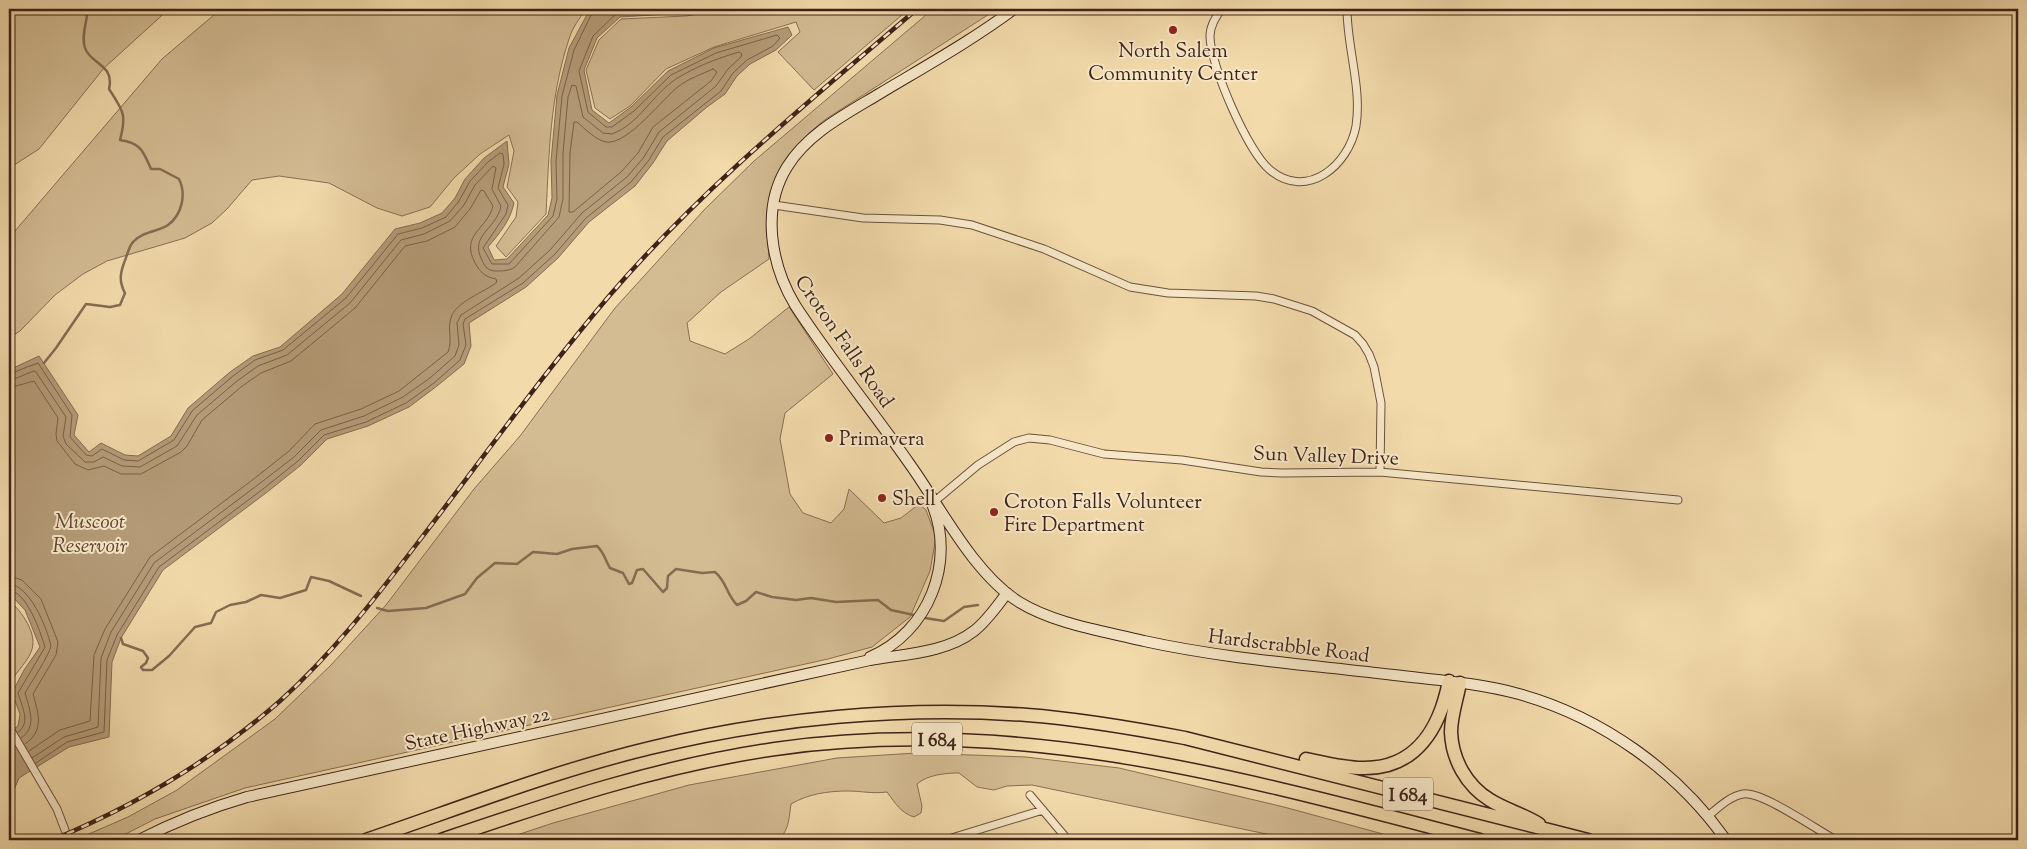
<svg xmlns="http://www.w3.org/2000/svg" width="2027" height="849" font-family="'Sorts Mill Goudy',serif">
<rect width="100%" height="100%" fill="#f2daab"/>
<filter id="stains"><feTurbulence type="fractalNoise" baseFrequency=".004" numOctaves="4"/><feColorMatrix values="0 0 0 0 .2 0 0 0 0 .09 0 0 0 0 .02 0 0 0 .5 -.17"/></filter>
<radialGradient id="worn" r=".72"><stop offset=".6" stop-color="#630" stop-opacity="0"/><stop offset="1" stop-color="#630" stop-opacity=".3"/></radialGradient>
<path fill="#d3bb92" stroke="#886f55" d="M 9,9 L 169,9 L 104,68 L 39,149 L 11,167 L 9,122 Z
M 221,9 L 586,9 C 580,18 572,28 569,39 C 550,96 549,154 546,214 L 506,257 L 496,246 L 516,217 L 518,202 L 507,187 L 514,151 L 509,135 L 480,154 L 454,178 L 430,207 L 402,216 L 377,208 L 329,183 L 279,176 L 252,180 L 227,209 L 212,223 L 185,238 L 107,261 L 83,274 L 55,295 L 20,331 L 9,338 L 9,238 L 162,59 Z
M 730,9 L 909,9 L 814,90 L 778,52 L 800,32 L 796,22 L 714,47 L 666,69 L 630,106 L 610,119 L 595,108 L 586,70 L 599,40 L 621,19 L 686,16 Z
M 933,9 L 997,9 L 826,119 C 771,162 764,192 769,259 L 721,292 L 687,323 L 690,341 L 725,354 L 749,339 L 789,307 L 833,374 L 785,413 L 780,439 L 790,494 L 803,513 L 831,523 L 844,509 L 849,489 L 884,523 L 901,518 L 919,504 L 926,510 L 936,537 L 930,571 L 910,617 L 872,647 L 828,659 L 245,788 L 155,819 L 114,840 L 75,840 L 128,817 L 177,790 L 275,719 L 331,665 L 386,605 L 474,489 L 520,436 L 615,308 L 704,210 L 754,161 Z
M 9,600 C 21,611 39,634 31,652 C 26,665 12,674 9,689 Z
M 916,753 L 1026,757 L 1119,768 L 1284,807 L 1405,840 L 1295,840 L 1032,785 L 1007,786 L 994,790 L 977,787 L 959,773 C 945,773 927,775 917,784 L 922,806 L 921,813 L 914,817 C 901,813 895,803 887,792 C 873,794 861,791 848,791 C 828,791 808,794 791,804 C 789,817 789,834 776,840 L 502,840 L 553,823 L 689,785 L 837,758 Z"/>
<path fill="#b59c79" stroke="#856c52" d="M 590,9 L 713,9 L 686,13 L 620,17 L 597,38 L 584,70 L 592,110 L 609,123 L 631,107 L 668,71 L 714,48 L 788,27 L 792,35 L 776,50 L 750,64 L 737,76 L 725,94 L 707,107 L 667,141 L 653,163 L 635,186 L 589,222 L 558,258 L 526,287 L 469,323 L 471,346 L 464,364 L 437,386 L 409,407 L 368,426 L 327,439 L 301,465 L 266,493 L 163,570 L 121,638 L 112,662 L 109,737 L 69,747 L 19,778 L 9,802 L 9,732 L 18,726 L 20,714 L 12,693 L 24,670 L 40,647 L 25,610 L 9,593 L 9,370 L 39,356 L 78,415 L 74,435 L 89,452 L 101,443 L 125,455 L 138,456 L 171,436 L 188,408 L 230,372 L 253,356 L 280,347 L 342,294 L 395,229 L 420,223 L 442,213 L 455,198 L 465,179 L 484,158 L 507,141 L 509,164 L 503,187 L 514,203 C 510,221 500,233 488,247 L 494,260 L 507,259 L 548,215 L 552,198 L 551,161 L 557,95 L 569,48 Z"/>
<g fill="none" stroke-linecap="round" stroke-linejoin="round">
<path stroke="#7a6048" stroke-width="1" d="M 713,69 L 717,72 L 711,81 L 653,127 L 638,153 L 621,172 L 573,212 L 569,212 L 570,153 L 574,122 L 577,122 C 585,129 596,140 606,142 C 628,145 662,99 679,86 C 688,79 702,74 713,69 Z
M 9,374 L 38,363 L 72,415 L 70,437 L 86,455 L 92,456 L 102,449 L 124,460 L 138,461 L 174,440 L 192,411 L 233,376 L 255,360 L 283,350 L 346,298 L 398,234 L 422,228 L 446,217 L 459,201 L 470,181 L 488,162 L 500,153 L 503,154 L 504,164 L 498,188 L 508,205 L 506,214 L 483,248 L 492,264 L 509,264 L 553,216 L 557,199 L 556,161 L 562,96 L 574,50 L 594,9
M 9,381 L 34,371 L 36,372 L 66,417 L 63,436 L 66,444 L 85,462 L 94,462 L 103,457 L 122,466 L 140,467 L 177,446 L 197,415 L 237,381 L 258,366 L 287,355 L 350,303 L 401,240 L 424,234 L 450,221 L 464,205 L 475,185 L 493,166 L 496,168 L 492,189 L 501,206 C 496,230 469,235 482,260 C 485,267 488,271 496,271 C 503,271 509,271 515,267 L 559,217 L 563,199 L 563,153 L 568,97 L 572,85 L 576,86 L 583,117 L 603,133 L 612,134 C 639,124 653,94 676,79 C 695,67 718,58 739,52 L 742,54 L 741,57 L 728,69 L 716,86 L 659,132 L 644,157 L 627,177 L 582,213 L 550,250 L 519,278 L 461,315 L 457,323 L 459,345 L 455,356 L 430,378 L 403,397 L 364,416 L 321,430 L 294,457 L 259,484 L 154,563 L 111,632 L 101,658 L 98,727 L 64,737 L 32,758
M 9,388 L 34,381 L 58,418 L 56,434 L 57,441 L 75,464 L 88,470 L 104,466 L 121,474 L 141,474 L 181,452 L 187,446 L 202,420 L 241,387 L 261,373 L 291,361 L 355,308 L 405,246 L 427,241 L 455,227 L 470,209 L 481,190 L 484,191 L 493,206 C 487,230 460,234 475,263 C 480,272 485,277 496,279 L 497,282 C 485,292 455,302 451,318 C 447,329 453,340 448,352 L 399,391 L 361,409 L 315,424 L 289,451 L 255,478 L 150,557 L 105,629 L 94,655 L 90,721 L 60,730 L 29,751
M 9,576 L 22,580 L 41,599 L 58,642 L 56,655 L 33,694 C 38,712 45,731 25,744
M 9,584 C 30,585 47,628 51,646 C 49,656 31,682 25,693 C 29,708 38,727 21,738
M 9,590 C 27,592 40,631 45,647 L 18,693 C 21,705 32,723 18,732
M 36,763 L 67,742 L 104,732 L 107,660 L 117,635 L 159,567 L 263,489 L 298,461 L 324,435 L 366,422 L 406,403 L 434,383 L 460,360 L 466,345 L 463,324 L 465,319 L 523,283 L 555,254 L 586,218 L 631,182 L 649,160 L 663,137 L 721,91 L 733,73 L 747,60 L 773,46 L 780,38 L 777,35 L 716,53 L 671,75 L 634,111 L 612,127 L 606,127 L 588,112 L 579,71 L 593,36 L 618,12 L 675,9"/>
<path stroke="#856c52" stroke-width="2.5" d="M 44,363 L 56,348 L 86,304 L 110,307 L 120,305 L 125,293 C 119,282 120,274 124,263 C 127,256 129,246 133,242 C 143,231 158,232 168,225 C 183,214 186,193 179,179 L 160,169 L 151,169 C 143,151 141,143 120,140 C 127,114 123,111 109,89 C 115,64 90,64 85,48 C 81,36 87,21 88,9
M 377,608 L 388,611 L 426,608 L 465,594 L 477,578 L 495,563 L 517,564 L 533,552 L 557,554 L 572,549 L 597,546 C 604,552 605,560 610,568 L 623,573 L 629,584 L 632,583 L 637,570 L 643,569 L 663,592 L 667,588 L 668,576 L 676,569 L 702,573 L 715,572 C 727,582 726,594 737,605 L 746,601 L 756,592 L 772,597 L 796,600 L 811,598 L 836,602 L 878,600 L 891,610 L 914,615
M 925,618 L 944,621 L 964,607 L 978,605
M 121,638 L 123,644 L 143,651 L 148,658 L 146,663 L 141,667 L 143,670 L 152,670 L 169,656 L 195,627 L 211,623 L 216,612 L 230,605 L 246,602 L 261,595 L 280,598 L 306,590 L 311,577 L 329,581 L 361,596"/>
<defs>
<path id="minor" d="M 1221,9 C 1216,17 1210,26 1210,36 C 1210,65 1248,152 1270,170 C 1307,201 1349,165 1356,126 C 1362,88 1347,47 1347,9
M 774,205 L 863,218 L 940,220 L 972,225 L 1044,249 L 1130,287 L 1168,293 L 1256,296 L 1274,299 L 1312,311 L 1355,335 L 1363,344 L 1369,354 L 1374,367 L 1381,403 L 1380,472
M 935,501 L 978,465 L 1014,442 L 1029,438 L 1050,440 L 1104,454 L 1182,460 L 1261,472 L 1282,473 L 1380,472 L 1678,500
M 9,727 L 57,809 L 65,830
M 1030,795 L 1068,840
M 1708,816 C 1718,808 1730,796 1743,794 C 1762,791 1817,830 1836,840
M 945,840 L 1043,810"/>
<path id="secondary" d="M 1014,9 C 971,41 924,67 879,94 C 846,114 808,133 787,167 C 761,209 771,265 795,305 C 830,359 872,410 909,463 C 940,506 973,573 1019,602 C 1055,624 1103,631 1144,641 C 1226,659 1311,665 1394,675 C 1436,680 1479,683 1519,694 C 1602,717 1677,771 1726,840
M 870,657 C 929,632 956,562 932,504
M 139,840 C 174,822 209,808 247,797 L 870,660 C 904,654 946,653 974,631 C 987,621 997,606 1007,593"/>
<path id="motorway" d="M 1460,683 C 1457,699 1451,716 1451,732 C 1452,760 1467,786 1490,800 C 1506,810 1523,814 1539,824
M 1306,759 C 1325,763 1344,768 1363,768 C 1416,769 1440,728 1449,681
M 366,840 C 460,808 554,771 650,748 C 772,718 902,706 1027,715 C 1080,719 1132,728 1185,738 L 1588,840
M 441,840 C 553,802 658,766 775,749 C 1020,714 1246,779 1480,840"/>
</defs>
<use href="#minor" stroke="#6b513d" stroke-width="9"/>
<use href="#secondary" stroke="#3e2318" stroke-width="12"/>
<use href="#motorway" stroke="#3e2318" stroke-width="15"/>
<use href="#minor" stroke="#f7e7c8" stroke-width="7"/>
<use href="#secondary" stroke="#f7e7c8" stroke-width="10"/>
<use href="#motorway" stroke="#f2daab" stroke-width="12"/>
<defs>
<path id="rail" d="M 52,840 C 135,806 212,760 280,701 C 331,655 374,600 416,545 C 480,462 542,375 610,295 C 702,188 811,100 917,9"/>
</defs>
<use href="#rail" stroke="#3e2318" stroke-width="4.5"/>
<use href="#rail" stroke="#f7e7c8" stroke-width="2.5" stroke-dasharray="8" stroke-linecap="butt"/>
</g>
<g fill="#8f2418" stroke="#f7e7c8" stroke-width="2">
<circle cx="1173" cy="30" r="5"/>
<circle cx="829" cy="438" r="5"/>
<circle cx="882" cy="498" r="5"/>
<circle cx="994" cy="512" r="5"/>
</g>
<g text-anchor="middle" stroke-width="4" stroke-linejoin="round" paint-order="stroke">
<g fill="#f7e7c8" stroke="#765e4d" stroke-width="1">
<rect x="912" y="722.5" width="50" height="33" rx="4"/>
<rect x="1383" y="777.5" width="50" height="33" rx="4"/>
</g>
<g font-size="19" font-weight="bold" fill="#3e2318">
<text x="937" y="746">I 684</text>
<text x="1408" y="801">I 684</text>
</g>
<g font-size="20" fill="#3e2318" stroke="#f7e7c8" text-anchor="start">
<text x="1173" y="57" text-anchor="middle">North Salem<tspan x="1173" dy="23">Community Center</tspan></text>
<text x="839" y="445">Primavera</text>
<text x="892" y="505">Shell</text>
<text x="1004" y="508">Croton Falls Volunteer<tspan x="1004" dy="23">Fire Department</tspan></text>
</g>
<g font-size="20" fill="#3e2318" stroke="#f7e7c8">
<text transform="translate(845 341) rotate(55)" y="7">Croton Falls Road</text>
<text transform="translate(1326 455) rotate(2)" y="7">Sun Valley Drive</text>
<text transform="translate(1289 645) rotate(7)" y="7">Hardscrabble Road</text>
<text transform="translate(477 728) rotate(-12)" y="7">State Highway 22</text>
</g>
<g font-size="21" font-style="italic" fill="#624735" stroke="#f7e7c8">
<text x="90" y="528">Muscoot<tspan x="90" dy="24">Reservoir</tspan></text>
</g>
</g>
<rect width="2027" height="849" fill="none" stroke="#f2daab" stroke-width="30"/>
<rect x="10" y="10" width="2007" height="829" fill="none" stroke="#3e2318" stroke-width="2.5"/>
<rect x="15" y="15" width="1997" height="819" fill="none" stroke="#3e2318"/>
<rect width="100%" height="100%" filter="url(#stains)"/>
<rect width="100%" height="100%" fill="url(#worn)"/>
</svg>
